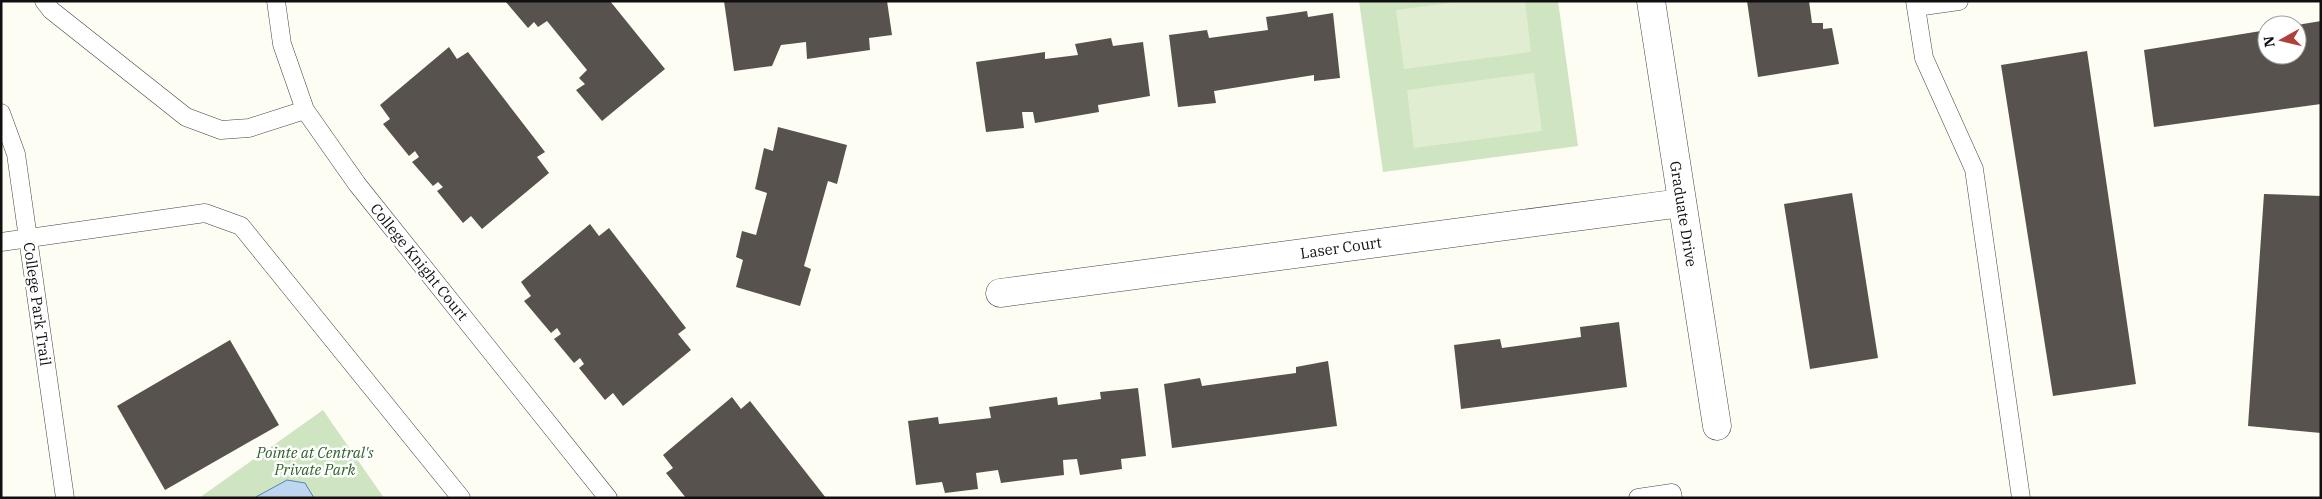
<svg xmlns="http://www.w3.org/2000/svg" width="2322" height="499" font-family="'IBM Plex Serif',serif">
<rect width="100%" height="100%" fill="#fdfdf4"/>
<path fill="#cfe4c1" d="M 1359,1 L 1558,1 L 1578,146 L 1383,172 Z
M 323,410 L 384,498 L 199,498 Z"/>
<path fill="#e0edd1" d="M 1463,1 L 1525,1 L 1531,52 L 1404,69 L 1396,10 Z
M 1534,73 L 1542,131 L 1414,148 L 1407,90 Z"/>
<path fill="#bed7ef" stroke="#4f84bc" d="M 287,480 L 305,483 L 314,498 L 254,498 Z"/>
<path fill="#57524d" d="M 505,1 L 610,1 L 665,69 L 602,121 L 576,90 L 585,84 L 579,78 L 587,70 L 547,21 L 538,27 L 534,22 L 528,28 Z
M 724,1 L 887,1 L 892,35 L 869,38 L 870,50 L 807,59 L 806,42 L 781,45 L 772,66 L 734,71 Z
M 1747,1 L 1809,1 L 1812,23 L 1823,23 L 1823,29 L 1832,28 L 1839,64 L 1758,77 Z
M 1307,11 L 1308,17 L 1333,13 L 1340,78 L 1314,81 L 1314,75 L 1214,91 L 1216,103 L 1178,107 L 1169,35 L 1207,30 L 1209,38 L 1268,30 L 1266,17 Z
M 2321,21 L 2321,104 L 2154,127 L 2144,50 L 2267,30 L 2267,55 L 2297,55 L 2297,25 Z
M 1111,38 L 1113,46 L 1143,42 L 1150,96 L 1098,105 L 1099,112 L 1035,123 L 1033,112 L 1022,112 L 1024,128 L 986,132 L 976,62 L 1045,52 L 1045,59 L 1078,55 L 1075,44 Z
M 449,47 L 457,59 L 468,52 L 545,152 L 537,157 L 549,173 L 482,229 L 471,216 L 463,223 L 437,191 L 443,187 L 438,182 L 433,186 L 412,162 L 419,157 L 415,151 L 409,156 L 383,124 L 390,119 L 380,105 Z
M 2087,51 L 2136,384 L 2053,396 L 2001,65 Z
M 778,127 L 847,145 L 837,184 L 828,181 L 804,266 L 811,269 L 800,306 L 736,287 L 743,260 L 736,257 L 742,231 L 756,235 L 767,193 L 755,189 L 764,148 L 773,151 Z
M 1852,193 L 1878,358 L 1810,369 L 1784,204 Z
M 2264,194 L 2321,196 L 2321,433 L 2248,426 Z
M 590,224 L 599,236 L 609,228 L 686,328 L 678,334 L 691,350 L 623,406 L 613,393 L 605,400 L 579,368 L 584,364 L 580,358 L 574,363 L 554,339 L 561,334 L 557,328 L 551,333 L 524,301 L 531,296 L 521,282 Z
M 1619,322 L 1627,387 L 1461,409 L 1454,345 L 1500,339 L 1502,348 L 1581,337 L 1580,327 Z
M 230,340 L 279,425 L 165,490 L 117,406 Z
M 1328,361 L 1337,426 L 1172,448 L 1164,384 L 1200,378 L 1202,386 L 1296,373 L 1296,367 Z
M 1138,388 L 1146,456 L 1121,459 L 1122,469 L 1080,475 L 1077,459 L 1063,460 L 1064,475 L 1001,483 L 998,470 L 976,473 L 978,489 L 945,493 L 942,482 L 916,485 L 908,421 L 938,417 L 939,424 L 991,418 L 989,407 L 1057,397 L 1058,405 L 1101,399 L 1100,392 Z
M 732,397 L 741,409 L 750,401 L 826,498 L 686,498 L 666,473 L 673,468 L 663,455 Z"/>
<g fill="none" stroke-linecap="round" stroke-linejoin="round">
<defs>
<path id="lane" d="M 44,1 L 51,10 L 186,117 L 221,130 L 249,128 L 305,110
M 276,1 L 282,44 L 305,110 L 357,184 L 608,498
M 1915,1 L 1924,58 L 1974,169 L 2021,498
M 1916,7 L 1959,1
M 1,113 L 16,154 L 65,498
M 1,242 L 205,213 L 241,226 L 461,498
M 1638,498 L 1672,493 L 1673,498"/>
<path id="street" d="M 1651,1 L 1717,426
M 1000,293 L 1681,203"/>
</defs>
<use href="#lane" stroke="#434343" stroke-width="19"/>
<use href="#street" stroke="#434343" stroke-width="29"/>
<use href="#lane" stroke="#fff" stroke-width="18"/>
<use href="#street" stroke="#fff" stroke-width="28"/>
</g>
<g text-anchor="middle" stroke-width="5" stroke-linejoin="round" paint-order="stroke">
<g font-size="15" fill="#101010" stroke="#fff">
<text transform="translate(1683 214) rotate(81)" y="5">Graduate Drive</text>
<text transform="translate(1341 248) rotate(-8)" y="5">Laser Court</text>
<text transform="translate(419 262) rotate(51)" y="5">College Knight Court</text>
<text transform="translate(37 304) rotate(82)" y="5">College Park Trail</text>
</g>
<g font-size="15" font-style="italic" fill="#2d6028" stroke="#fff">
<text x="315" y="458">Pointe at Central's<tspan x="315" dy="17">Private Park</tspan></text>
</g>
</g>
<rect width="2322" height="499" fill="none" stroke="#101010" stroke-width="5"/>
<g transform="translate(2282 40) rotate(262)"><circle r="24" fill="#ffffff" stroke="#9f9f9f"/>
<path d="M0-4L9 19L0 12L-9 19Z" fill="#ae4139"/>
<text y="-8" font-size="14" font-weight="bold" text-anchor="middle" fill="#101010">N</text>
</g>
</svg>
